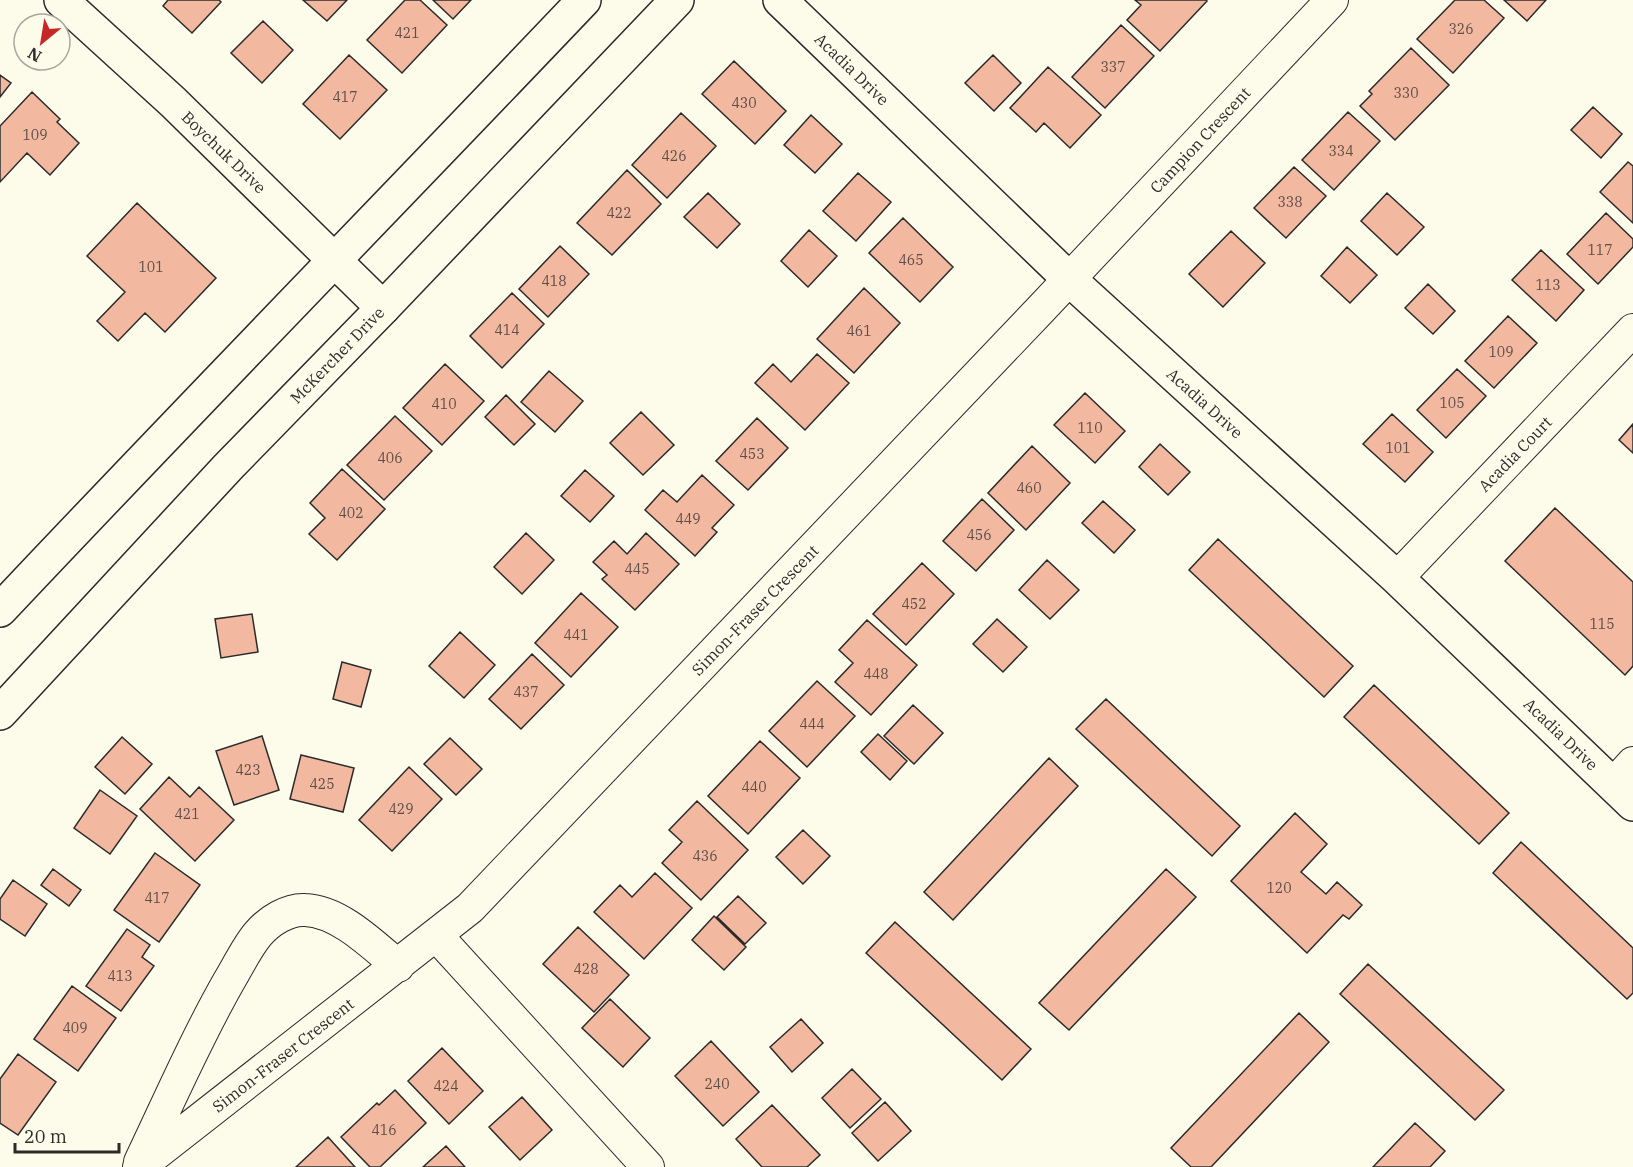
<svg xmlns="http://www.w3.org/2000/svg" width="1633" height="1167" font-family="'IBM Plex Serif',serif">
<rect width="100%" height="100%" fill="#fdfbea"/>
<path fill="#f2b8a0" stroke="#2b2b2b" stroke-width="1.5" d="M 168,0 L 219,0 L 221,2 L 192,33 L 163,6 Z
M 303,0 L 347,0 L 327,21 Z
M 405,0 L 420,0 L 447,25 L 402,73 L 367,40 Z
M 433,0 L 471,0 L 453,19 Z
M 1135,0 L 1206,0 L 1207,1 L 1160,51 L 1127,20 L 1141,5 Z
M 1455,0 L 1484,0 L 1504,18 L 1453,73 L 1417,39 Z
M 1504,0 L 1546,0 L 1527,21 Z
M 263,21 L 293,50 L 262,83 L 231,53 Z
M 1121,25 L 1154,56 L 1105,108 L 1072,77 Z
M 1411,48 L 1449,85 L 1395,140 L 1360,106 L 1372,94 L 1369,91 Z
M 349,55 L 387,90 L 340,139 L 303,104 Z
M 993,55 L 1021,83 L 994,111 L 965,83 Z
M 734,61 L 786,111 L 755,144 L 702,94 Z
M 1048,67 L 1101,115 L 1070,148 L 1044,123 L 1036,132 L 1010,108 Z
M 0,75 L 11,83 L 0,97 Z
M 32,92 L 60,119 L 57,122 L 79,143 L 50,175 L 27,153 L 0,182 L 0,126 Z
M 1593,107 L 1622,134 L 1601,158 L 1571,130 Z
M 1348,112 L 1380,141 L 1334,190 L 1302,160 Z
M 681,113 L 716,146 L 667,198 L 632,165 Z
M 811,115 L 842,144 L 815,173 L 784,145 Z
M 1628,162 L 1633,166 L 1633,223 L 1600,192 Z
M 1294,167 L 1326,196 L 1286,238 L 1254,208 Z
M 627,170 L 661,204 L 612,255 L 577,223 Z
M 858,173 L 891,202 L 856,241 L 823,211 Z
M 708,193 L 740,224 L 717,248 L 684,217 Z
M 1387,193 L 1424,227 L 1397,255 L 1361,221 Z
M 137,203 L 216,278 L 165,332 L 145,313 L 118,341 L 97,321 L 125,292 L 87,256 Z
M 1606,213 L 1633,239 L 1633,247 L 1598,284 L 1567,254 Z
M 903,218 L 953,267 L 920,302 L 869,253 Z
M 809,230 L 837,256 L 808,287 L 781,261 Z
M 1231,231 L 1265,263 L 1223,307 L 1189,274 Z
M 560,246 L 589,274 L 548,317 L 519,289 Z
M 1347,247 L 1377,275 L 1350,303 L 1321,276 Z
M 1541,250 L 1584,290 L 1556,321 L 1512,280 Z
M 1428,284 L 1455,311 L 1433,334 L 1405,308 Z
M 864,288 L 900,323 L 854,373 L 817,339 Z
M 512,293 L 544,324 L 502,368 L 470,336 Z
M 1508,316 L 1537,343 L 1494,388 L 1465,361 Z
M 817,354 L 849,383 L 805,430 L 755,383 L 773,364 L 791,382 Z
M 445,364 L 484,401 L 442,445 L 403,408 Z
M 1457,369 L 1486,396 L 1446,438 L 1417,410 Z
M 549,371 L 583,401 L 555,432 L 521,402 Z
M 1085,393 L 1125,431 L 1095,463 L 1054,425 Z
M 506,395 L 535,424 L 514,445 L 485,417 Z
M 641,412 L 674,445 L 643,475 L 610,443 Z
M 1392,414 L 1433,452 L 1405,482 L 1363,444 Z
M 395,416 L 432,451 L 384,500 L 347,465 Z
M 757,418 L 788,448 L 748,490 L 716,461 Z
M 1633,424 L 1633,453 L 1619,440 Z
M 1160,444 L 1190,472 L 1168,495 L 1139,467 Z
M 1032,446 L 1070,483 L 1026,530 L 988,493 Z
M 342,469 L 385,509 L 337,560 L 309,534 L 325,518 L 310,503 Z
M 585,470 L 614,496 L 590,522 L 561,496 Z
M 702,475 L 734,505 L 712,528 L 717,532 L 695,556 L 645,510 L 663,490 L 677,502 Z
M 982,499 L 1014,530 L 976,571 L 943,541 Z
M 1103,501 L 1135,530 L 1114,553 L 1082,523 Z
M 1555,508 L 1633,582 L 1633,666 L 1625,675 L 1505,561 Z
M 526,533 L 554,560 L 522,594 L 494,567 Z
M 646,533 L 679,564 L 635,610 L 602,579 L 607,575 L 593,562 L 614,541 L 627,554 Z
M 1218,539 L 1353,666 L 1324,697 L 1189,570 Z
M 1047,560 L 1079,590 L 1050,619 L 1019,590 Z
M 922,563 L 954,594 L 906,645 L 873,614 Z
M 581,593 L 618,627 L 571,677 L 535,643 Z
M 252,614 L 258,652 L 221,658 L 215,619 Z
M 997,619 L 1027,647 L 1003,672 L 973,644 Z
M 867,620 L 917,665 L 871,715 L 835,682 L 853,663 L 839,650 Z
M 460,632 L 495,665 L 464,698 L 429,666 Z
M 532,654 L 564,685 L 521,729 L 489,699 Z
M 342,662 L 371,670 L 361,707 L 333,699 Z
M 817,681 L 855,716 L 807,767 L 769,731 Z
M 1374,685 L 1509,813 L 1479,844 L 1344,717 Z
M 1106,699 L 1240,826 L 1212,856 L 1076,729 Z
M 913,705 L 943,733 L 914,764 L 884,736 Z
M 878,734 L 907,761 L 890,780 L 861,752 Z
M 262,736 L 279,790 L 234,805 L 216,751 Z
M 122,737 L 152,764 L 125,794 L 95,767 Z
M 450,738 L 482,769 L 456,795 L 424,764 Z
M 760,741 L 800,778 L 748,834 L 708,796 Z
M 301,755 L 354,768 L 343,812 L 290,799 Z
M 1049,758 L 1078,786 L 953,920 L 924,892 Z
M 409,767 L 442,799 L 392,851 L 359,820 Z
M 169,777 L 190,797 L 199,787 L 234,820 L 195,861 L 140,809 Z
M 100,790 L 137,816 L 110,854 L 74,828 Z
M 697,801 L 748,850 L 701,900 L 662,863 L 682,842 L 669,830 Z
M 1295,813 L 1327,844 L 1301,872 L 1326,894 L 1337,882 L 1362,905 L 1349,919 L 1343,915 L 1307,953 L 1231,881 Z
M 803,830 L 830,856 L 803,884 L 776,857 Z
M 1521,842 L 1633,948 L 1633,993 L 1627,999 L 1493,873 Z
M 155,853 L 200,885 L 159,942 L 114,910 Z
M 53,869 L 81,890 L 69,906 L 41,885 Z
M 1166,869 L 1196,897 L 1069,1030 L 1039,1003 Z
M 655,873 L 692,908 L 644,959 L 594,912 L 620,885 L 632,897 Z
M 13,880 L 47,904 L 25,936 L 0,919 L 0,899 Z
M 738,896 L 766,923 L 745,944 L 717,917 Z
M 714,916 L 746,947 L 724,970 L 692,940 Z
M 895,922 L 1031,1049 L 1002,1080 L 866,953 Z
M 578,927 L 629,975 L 594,1012 L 543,964 Z
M 127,929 L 150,945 L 142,957 L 154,966 L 121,1011 L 86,986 Z
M 1368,964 L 1504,1090 L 1475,1120 L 1340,994 Z
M 72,986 L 116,1018 L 78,1071 L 34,1039 Z
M 610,999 L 650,1038 L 623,1067 L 582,1028 Z
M 1299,1013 L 1329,1042 L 1211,1167 L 1191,1167 L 1171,1148 Z
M 801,1019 L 823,1043 L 792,1072 L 770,1047 Z
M 711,1041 L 759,1092 L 723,1126 L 675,1076 Z
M 442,1048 L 483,1091 L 449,1124 L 408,1081 Z
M 18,1054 L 56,1082 L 18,1135 L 0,1123 L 0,1079 Z
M 852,1069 L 881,1099 L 850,1128 L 822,1098 Z
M 395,1090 L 426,1123 L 380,1167 L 370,1167 L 341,1137 L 377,1103 L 379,1105 Z
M 522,1097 L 552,1130 L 520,1160 L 489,1127 Z
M 885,1102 L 911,1131 L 878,1161 L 852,1133 Z
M 772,1105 L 820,1155 L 807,1167 L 762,1167 L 736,1139 Z
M 1415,1123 L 1445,1151 L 1430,1167 L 1373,1167 Z
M 328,1137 L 355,1167 L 296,1167 Z
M 446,1146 L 465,1167 L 423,1167 Z"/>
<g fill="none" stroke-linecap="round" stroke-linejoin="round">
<defs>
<path id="minor" d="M 1397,578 L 1633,330
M 1613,785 L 1633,763
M 436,935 L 648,1167
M 140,1162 C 169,1101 196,1039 229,981 C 238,966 247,947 258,934 C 269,921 288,909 305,910 C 339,911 373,945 398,966
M 139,1167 L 470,908 L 1041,309 L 1332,0"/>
<path id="tertiary" d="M 61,0 L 173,102 L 383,308
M 780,0 L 1069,279 L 1397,578 L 1633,804"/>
<path id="secondary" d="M 0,610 C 193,405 390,204 584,0
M 0,713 L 228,467 L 383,308 L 677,0"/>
</defs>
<use href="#minor" stroke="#2b2b2b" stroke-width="34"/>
<use href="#tertiary" stroke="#2b2b2b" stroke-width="36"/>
<use href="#secondary" stroke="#2b2b2b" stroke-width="36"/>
<use href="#minor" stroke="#fdfbea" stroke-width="32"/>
<use href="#tertiary" stroke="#fdfbea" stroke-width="33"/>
<use href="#secondary" stroke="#fdfbea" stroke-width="33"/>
</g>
<g text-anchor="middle" stroke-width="4.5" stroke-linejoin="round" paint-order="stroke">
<g font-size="14" fill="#5d4e48">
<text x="1461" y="34">326</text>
<text x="407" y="38">421</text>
<text x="1113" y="72">337</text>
<text x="1406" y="98">330</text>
<text x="345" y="102">417</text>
<text x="744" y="108">430</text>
<text x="35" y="140">109</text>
<text x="1341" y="156">334</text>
<text x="674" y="161">426</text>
<text x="1290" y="207">338</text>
<text x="619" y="218">422</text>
<text x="1600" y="255">117</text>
<text x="911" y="265">465</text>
<text x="151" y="272">101</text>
<text x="554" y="286">418</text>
<text x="1548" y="290">113</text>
<text x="507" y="335">414</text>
<text x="859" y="336">461</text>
<text x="1501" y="357">109</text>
<text x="1452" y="408">105</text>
<text x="444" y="409">410</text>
<text x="1090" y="433">110</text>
<text x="1398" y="453">101</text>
<text x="752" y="459">453</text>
<text x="390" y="463">406</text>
<text x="1029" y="493">460</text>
<text x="351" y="518">402</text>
<text x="688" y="524">449</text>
<text x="979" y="540">456</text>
<text x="637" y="574">445</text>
<text x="914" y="609">452</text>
<text x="1602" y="629">115</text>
<text x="576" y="640">441</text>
<text x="876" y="679">448</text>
<text x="526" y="697">437</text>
<text x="812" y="729">444</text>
<text x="248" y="775">423</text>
<text x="322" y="789">425</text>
<text x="754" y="792">440</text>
<text x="401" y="814">429</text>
<text x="187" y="819">421</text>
<text x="705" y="861">436</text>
<text x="1279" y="893">120</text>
<text x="157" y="903">417</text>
<text x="586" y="974">428</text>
<text x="120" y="981">413</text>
<text x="75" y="1033">409</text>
<text x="717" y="1089">240</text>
<text x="446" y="1091">424</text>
<text x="384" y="1135">416</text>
</g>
<g font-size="16" fill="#2b2b2b" stroke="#fdfbea">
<text transform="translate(852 69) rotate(44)" y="6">Acadia Drive</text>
<text transform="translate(1200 140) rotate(-47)" y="6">Campion Crescent</text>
<text transform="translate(224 152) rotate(44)" y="6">Boychuk Drive</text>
<text transform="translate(337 355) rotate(-46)" y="6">McKercher Drive</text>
<text transform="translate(1205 403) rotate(42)" y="6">Acadia Drive</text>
<text transform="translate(1515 454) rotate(-46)" y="6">Acadia Court</text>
<text transform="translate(755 610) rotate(-46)" y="6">Simon-Fraser Crescent</text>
<text transform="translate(1561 734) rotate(44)" y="6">Acadia Drive</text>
<text transform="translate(283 1055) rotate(-38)" y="6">Simon-Fraser Crescent</text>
</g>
</g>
<g transform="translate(42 42) rotate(210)"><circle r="28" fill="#fdfbea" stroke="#a9a89e" stroke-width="1.5"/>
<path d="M0-4.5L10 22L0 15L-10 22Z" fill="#c62828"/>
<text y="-9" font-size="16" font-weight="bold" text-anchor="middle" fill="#2b2b2b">N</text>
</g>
<path d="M15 1143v9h104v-9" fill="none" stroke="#2b2b2b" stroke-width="3"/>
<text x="24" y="1143" font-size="18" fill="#2b2b2b" stroke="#fdfbea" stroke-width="4.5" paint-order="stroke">20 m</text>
</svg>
